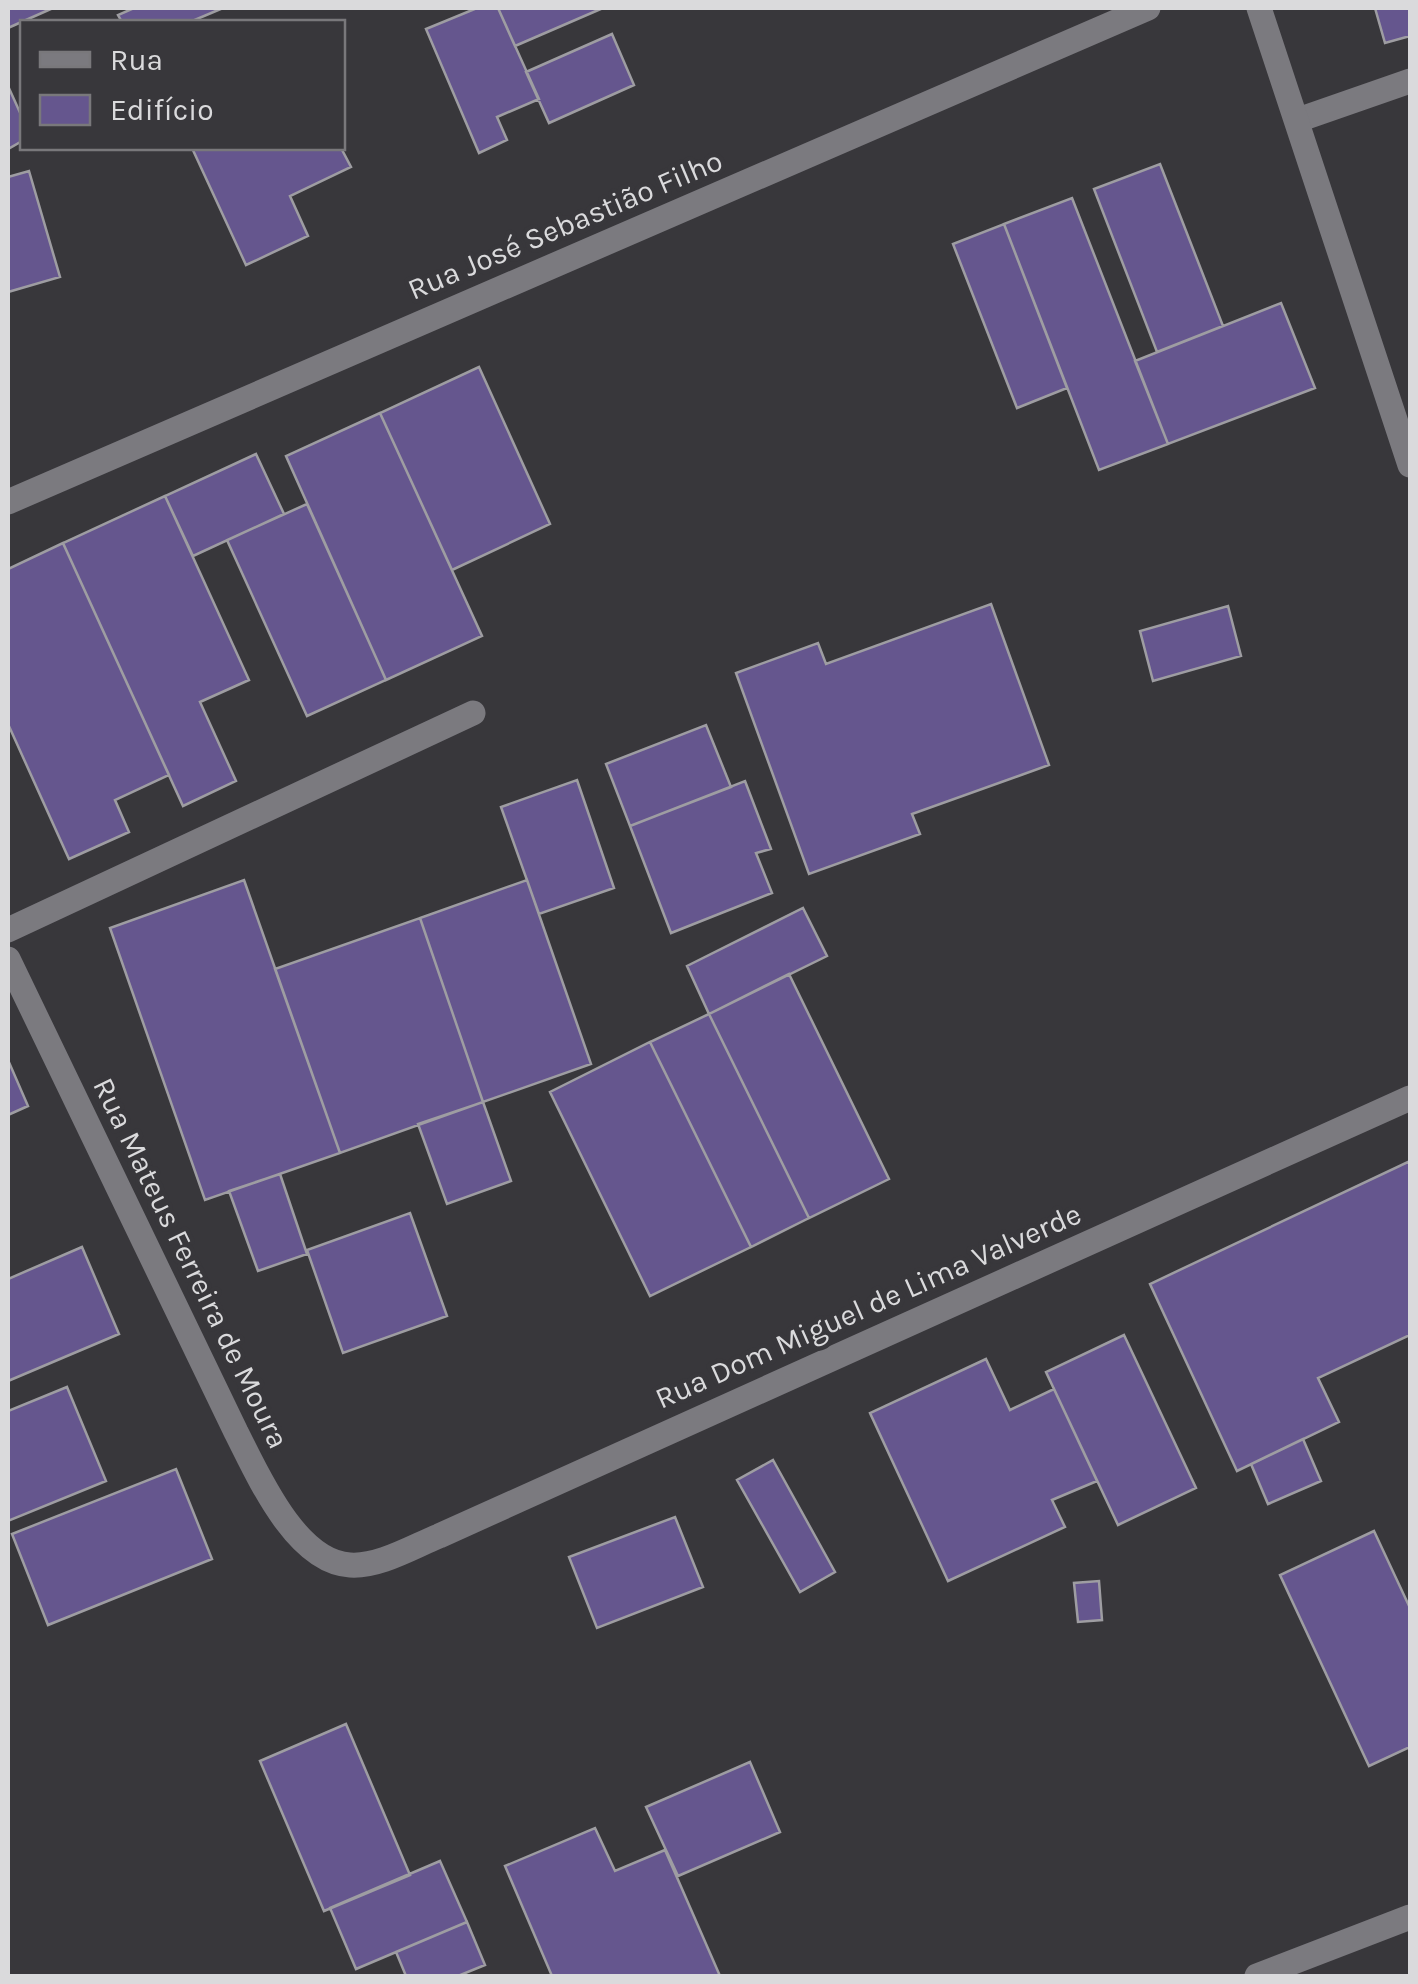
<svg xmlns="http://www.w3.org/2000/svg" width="1418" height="1984" font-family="Karla,sans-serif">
<rect width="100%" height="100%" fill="#38373b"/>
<path fill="#65568e" stroke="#9e9da2" stroke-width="2.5" d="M 8,8 L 53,8 L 8,28 Z
M 134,8 L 223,8 L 190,22 L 122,22 L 118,15 Z
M 477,8 L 498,8 L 539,99 L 497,117 L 507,140 L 479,153 L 426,29 Z
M 498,8 L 603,8 L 515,46 Z
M 1375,8 L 1410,8 L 1410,36 L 1385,43 Z
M 612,34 L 634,85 L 549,123 L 526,72 Z
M 8,86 L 22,117 L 22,141 L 8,149 Z
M 192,148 L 341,148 L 351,167 L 290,196 L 308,236 L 246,265 Z
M 1160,164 L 1223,326 L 1157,352 L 1094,189 Z
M 29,171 L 60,277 L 8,292 L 8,177 Z
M 1072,198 L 1168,444 L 1099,470 L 1004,224 Z
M 1004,224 L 1067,388 L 1017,408 L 953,244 Z
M 1281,303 L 1315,388 L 1168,444 L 1135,361 Z
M 479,367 L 550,524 L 452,570 L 380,413 Z
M 380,413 L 482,636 L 386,680 L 286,456 Z
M 256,454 L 284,514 L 193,556 L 165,496 Z
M 165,496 L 249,680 L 200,702 L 236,781 L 183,806 L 63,543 Z
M 307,504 L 386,680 L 307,716 L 227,540 Z
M 63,543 L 169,775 L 115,800 L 129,832 L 69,859 L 8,724 L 8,569 Z
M 991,604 L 1049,765 L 912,814 L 920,834 L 809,874 L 736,673 L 818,643 L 826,664 Z
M 1228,606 L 1241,656 L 1153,681 L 1140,631 Z
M 706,725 L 731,787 L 630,826 L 606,764 Z
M 577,780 L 614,888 L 539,914 L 501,807 Z
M 745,781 L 771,849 L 756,853 L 772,893 L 671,933 L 630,826 Z
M 244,880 L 340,1153 L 205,1200 L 110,928 Z
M 527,880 L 591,1064 L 483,1102 L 420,918 Z
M 803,908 L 827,956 L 709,1014 L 687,966 Z
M 420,918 L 483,1102 L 340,1153 L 275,969 Z
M 789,974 L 889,1179 L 809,1218 L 709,1014 Z
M 709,1014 L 809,1218 L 751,1247 L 650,1042 Z
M 650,1042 L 751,1247 L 650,1296 L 550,1092 Z
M 8,1060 L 28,1106 L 8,1115 Z
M 483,1102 L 511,1181 L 447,1204 L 418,1124 Z
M 1410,1161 L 1410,1335 L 1318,1378 L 1339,1422 L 1237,1471 L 1150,1284 Z
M 280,1174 L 307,1254 L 258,1271 L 229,1191 Z
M 410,1213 L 447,1316 L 343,1353 L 307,1250 Z
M 82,1247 L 119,1334 L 8,1381 L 8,1279 Z
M 1124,1335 L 1196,1488 L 1118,1525 L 1046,1372 Z
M 986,1359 L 1010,1410 L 1054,1389 L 1097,1481 L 1052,1500 L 1065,1527 L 948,1581 L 870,1413 Z
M 67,1387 L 106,1481 L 8,1521 L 8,1411 Z
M 1303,1439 L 1321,1481 L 1268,1504 L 1251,1464 Z
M 773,1460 L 835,1572 L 800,1592 L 737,1480 Z
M 176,1469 L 212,1559 L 48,1625 L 12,1534 Z
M 675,1517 L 703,1587 L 597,1628 L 569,1557 Z
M 1374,1531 L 1410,1608 L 1410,1747 L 1369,1766 L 1280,1575 Z
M 1099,1581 L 1102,1620 L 1078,1622 L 1074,1583 Z
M 346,1724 L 410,1875 L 324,1911 L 260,1761 Z
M 750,1762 L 780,1832 L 678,1876 L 646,1807 Z
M 595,1828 L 615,1871 L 665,1850 L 720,1976 L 552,1976 L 505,1866 Z
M 440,1861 L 467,1922 L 356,1969 L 330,1908 Z
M 467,1922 L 485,1965 L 458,1976 L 406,1976 L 396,1952 Z"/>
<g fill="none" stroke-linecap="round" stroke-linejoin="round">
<path stroke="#7b7a7f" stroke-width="25" d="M 1298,120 L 1410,81
M 8,502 L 1148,8
M 8,930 L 473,713
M 8,959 L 236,1432 C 257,1473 295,1562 350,1565 C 379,1567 412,1547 439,1536 L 1410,1098
M 1257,1976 L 1410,1917"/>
<path stroke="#7b7a7f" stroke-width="25" d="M 1259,8 L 1410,465"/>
</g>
<g text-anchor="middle" stroke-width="9" stroke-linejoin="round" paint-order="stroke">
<g font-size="30" fill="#dadadc" stroke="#38373b">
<text transform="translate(565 225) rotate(-23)" y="10">Rua José Sebastião Filho</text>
<text transform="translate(191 1263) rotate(64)" y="10">Rua Mateus Ferreira de Moura</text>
<text transform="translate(868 1306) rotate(-24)" y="10">Rua Dom Miguel de Lima Valverde</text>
</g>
</g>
<rect width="1418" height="1984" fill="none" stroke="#dadadc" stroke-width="20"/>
<rect x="20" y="20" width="325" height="130" fill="#38373b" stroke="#79787b" stroke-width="2.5"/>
<rect x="40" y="52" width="50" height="15" fill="#7b7a7f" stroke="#79787b" stroke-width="2.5"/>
<text x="110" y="70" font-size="30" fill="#dadadc">Rua</text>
<rect x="40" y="95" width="50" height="30" fill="#65568e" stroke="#79787b" stroke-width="2.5"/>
<text x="110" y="120" font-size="30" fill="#dadadc">Edifício</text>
</svg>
